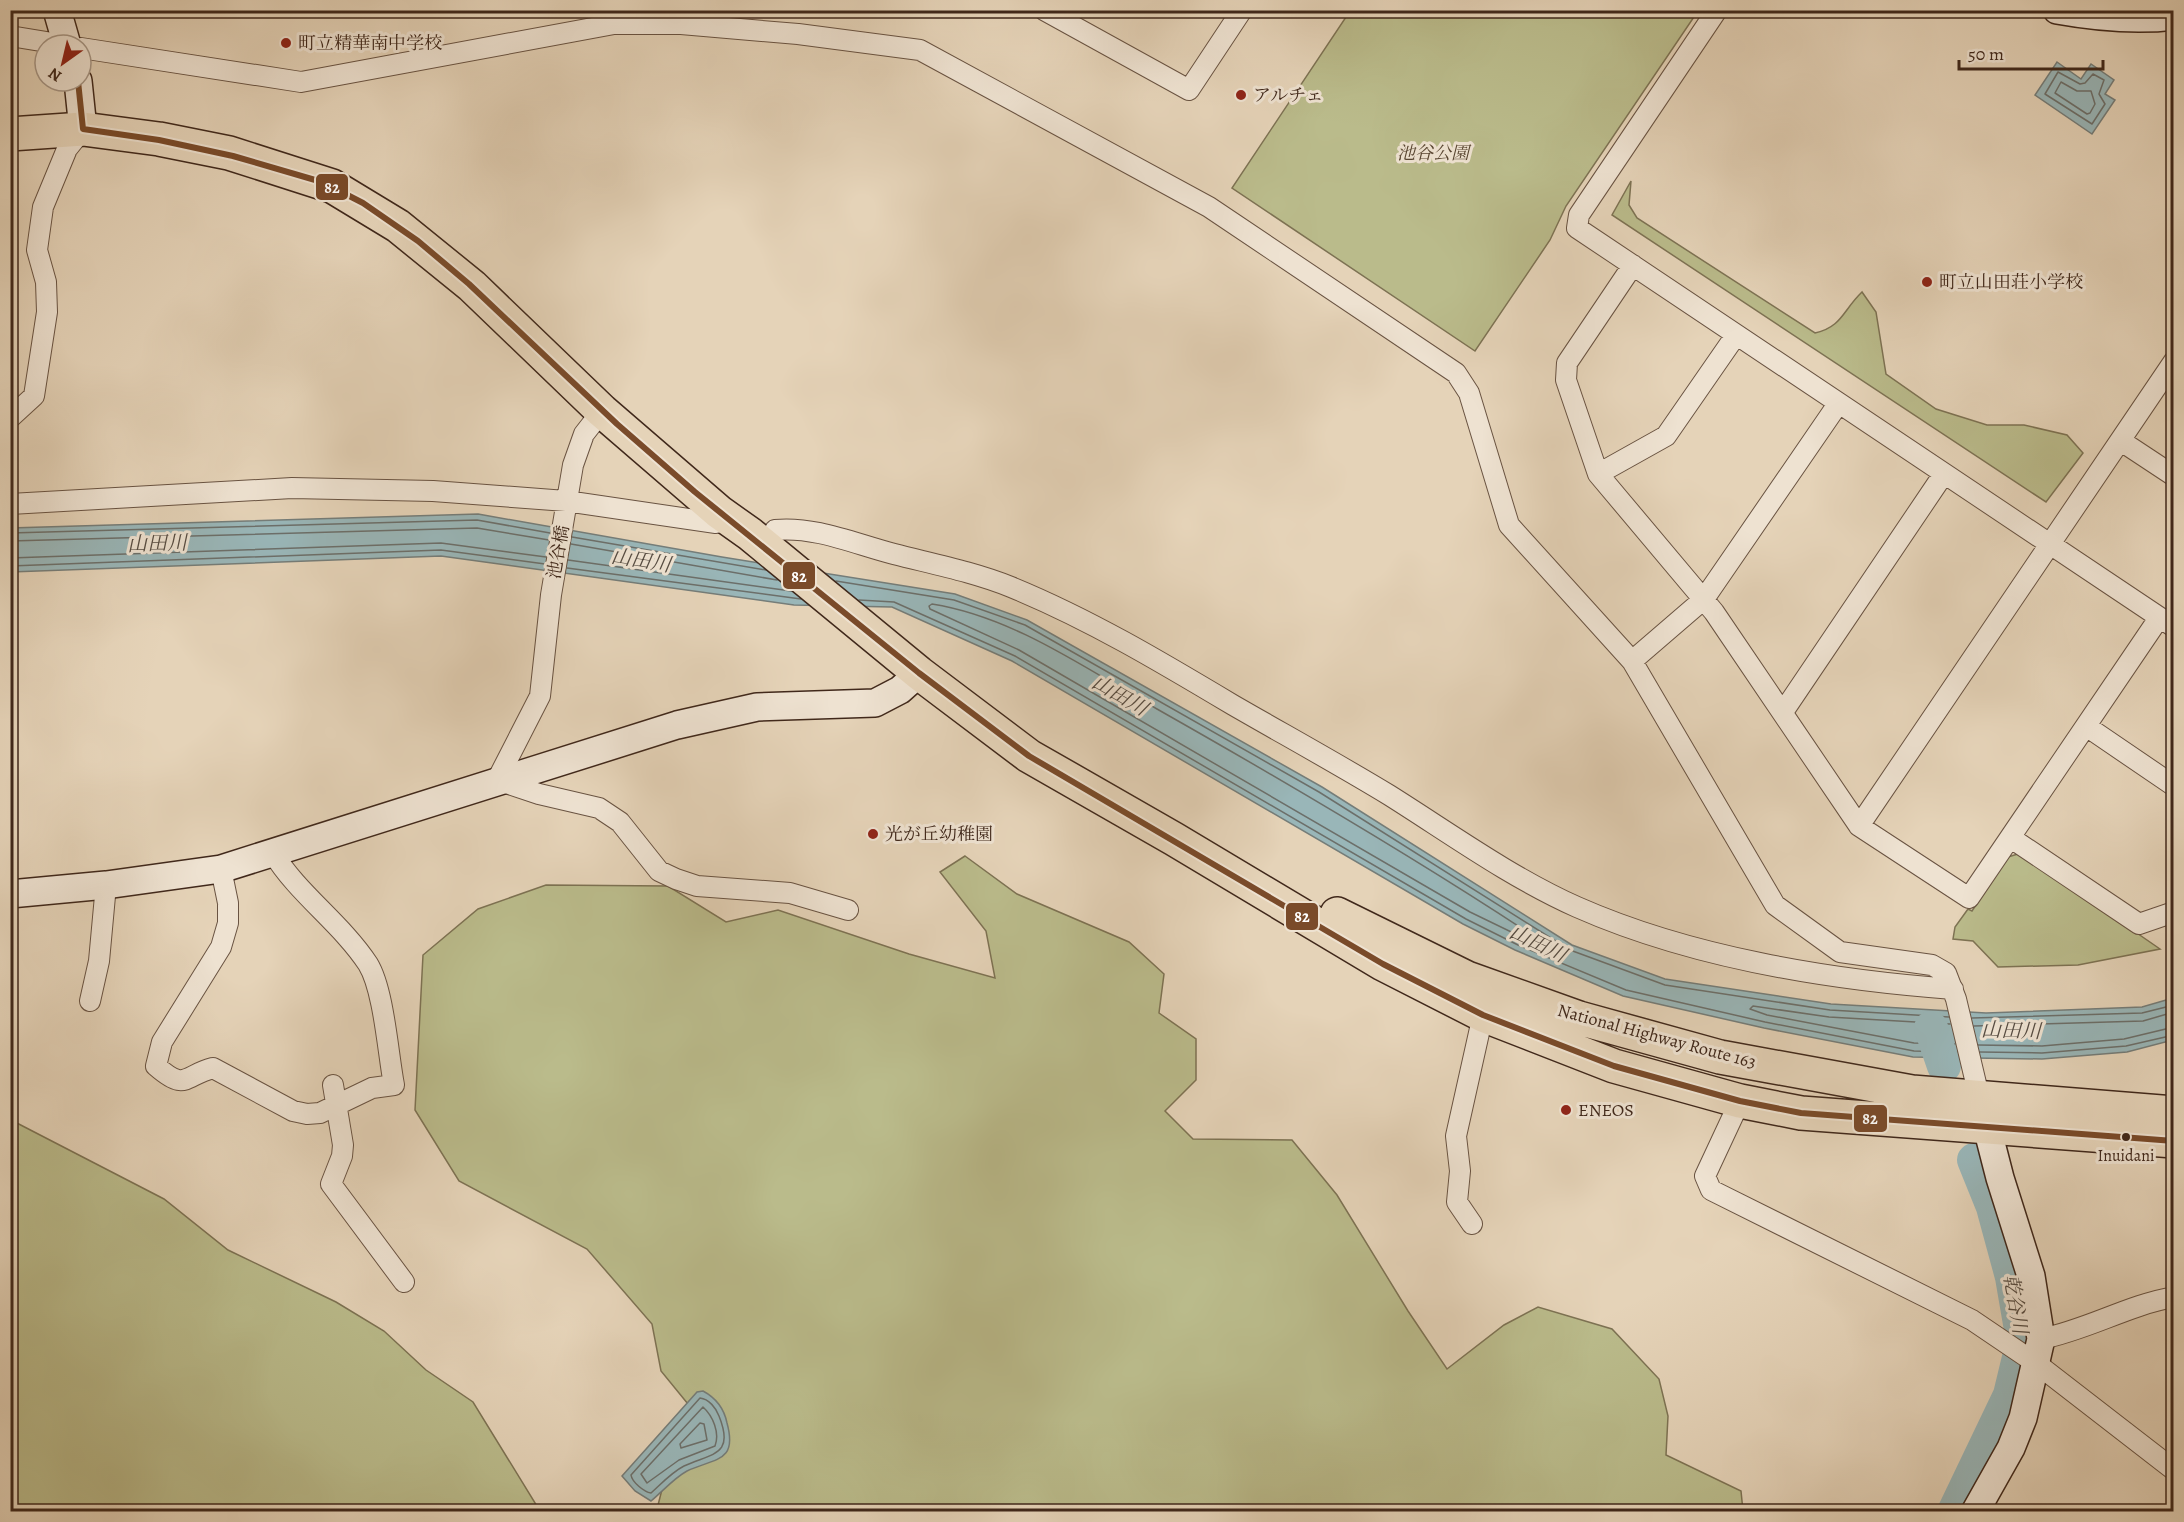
<svg xmlns="http://www.w3.org/2000/svg" width="2184" height="1522" font-family="Alegreya,'Noto Serif JP',serif">
<rect width="100%" height="100%" fill="#e5d3b8"/>
<filter id="stains"><feTurbulence type="fractalNoise" baseFrequency=".00333" numOctaves="4"/><feColorMatrix values="0 0 0 0 .2 0 0 0 0 .09 0 0 0 0 .02 0 0 0 .5 -.17"/></filter>
<radialGradient id="worn" r=".72"><stop offset=".6" stop-color="#630" stop-opacity="0"/><stop offset="1" stop-color="#630" stop-opacity=".3"/></radialGradient>
<path fill="#babb8b" stroke="#7d7253" stroke-width="1.5" d="M 1350,11 L 1698,11 L 1566,206 L 1550,240 L 1475,351 L 1232,188 Z
M 1631,181 L 1629,205 L 1637,218 L 1815,333 C 1842,327 1843,310 1862,292 L 1876,312 L 1886,374 L 1936,409 L 1987,425 L 2024,425 L 2067,435 L 2083,453 L 2046,502 L 1612,215 Z
M 2021,853 L 2160,949 L 2078,965 L 1998,967 L 1973,941 L 1953,939 L 1955,927 L 1968,909 L 1972,911 L 2008,857 Z
M 965,856 L 1017,894 L 1129,942 L 1164,974 L 1159,1013 L 1196,1039 L 1196,1080 L 1165,1111 L 1193,1139 L 1292,1140 L 1337,1195 L 1408,1311 L 1447,1369 L 1504,1325 L 1538,1307 L 1612,1329 L 1659,1379 L 1668,1416 L 1666,1455 L 1741,1491 L 1743,1511 L 660,1511 L 657,1509 L 667,1470 L 710,1431 L 661,1371 L 652,1324 L 587,1249 L 459,1181 L 415,1110 L 423,955 L 478,909 L 546,885 L 668,886 L 726,922 L 778,910 L 909,954 L 995,978 L 986,931 L 940,872 Z
M 11,1120 L 164,1199 L 228,1250 L 336,1302 L 384,1331 L 426,1370 L 473,1402 L 540,1511 L 11,1511 Z"/>
<path fill="#99b6b8" stroke="#757d79" stroke-width="1.5" d="M 2057,62 L 2081,79 L 2091,64 L 2114,80 L 2105,94 L 2115,100 L 2092,134 L 2035,95 Z
M 478,514 L 722,557 L 955,594 L 1027,620 L 1322,787 L 1572,945 L 1665,979 L 1831,1004 L 1986,1013 L 2142,1007 L 2173,998 L 2173,1040 L 2127,1052 L 2042,1059 L 1913,1057 L 1764,1028 L 1623,996 L 1515,950 L 1463,924 L 1012,661 L 892,607 L 794,605 L 441,556 L 11,572 L 10,528 Z
M 703,1391 C 716,1398 724,1408 727,1423 C 738,1463 714,1458 687,1471 C 674,1478 662,1492 651,1501 L 635,1491 L 622,1476 L 697,1392 Z"/>
<g fill="none" stroke-linecap="round" stroke-linejoin="round">
<path stroke="#6c6f6a" stroke-width="1.5" d="M 2058,72 L 2080,84 L 2085,83 L 2093,74 L 2104,80 L 2099,94 L 2105,104 L 2092,124 L 2045,94 Z
M 2061,82 L 2077,91 L 2091,91 L 2095,104 L 2090,113 L 2087,114 L 2055,93 Z
M 10,533 L 477,520 L 550,533
M 572,537 L 766,570
M 10,541 L 477,528 L 549,540
M 571,544 L 777,580
M 10,558 L 441,543 L 546,557
M 568,560 L 791,591
M 10,566 L 441,550 L 545,564
M 567,568 L 801,599
M 836,581 L 954,600 L 1025,625 L 1319,792 L 1570,950 L 1665,985 L 1830,1010 L 1949,1017
M 859,600 L 894,602 L 1015,656 L 1466,919 L 1518,945 L 1626,990 L 1765,1022 L 1914,1051 L 1957,1052
M 932,604 C 1014,617 1086,669 1157,709 C 1286,782 1414,857 1538,939 L 1539,943 L 1536,944 L 1470,912 L 1019,650 L 930,609 L 929,606 Z
M 1972,1018 L 2142,1013 L 2174,1005
M 1950,1024 L 1829,1017 L 1753,1006 L 1750,1009 L 1767,1015 L 1914,1043 L 1955,1044
M 1974,1026 L 2143,1021 L 2174,1012
M 1978,1045 L 2042,1046 L 2124,1039 L 2174,1027
M 1980,1052 L 2042,1053 L 2126,1046 L 2174,1035
M 700,1398 C 709,1399 716,1408 719,1416 C 735,1456 712,1453 684,1466 C 672,1472 661,1484 651,1493 C 644,1492 632,1482 631,1475 Z
M 703,1407 C 713,1416 720,1433 715,1446 L 679,1460 L 647,1483 L 641,1474 Z
M 700,1423 L 704,1424 L 707,1440 L 681,1448 L 680,1444 Z"/>
<path stroke="#99b6b8" stroke-width="34" d="M 1931,1028 L 1944,1066
M 1954,1512 L 2010,1395 L 2023,1341 L 2012,1277 L 1993,1207 L 1974,1160"/>
<defs>
<path id="street" d="M 1044,10 L 1189,90 L 1242,10
M 1717,10 L 1579,215 L 1577,228 L 2174,627
M 10,36 L 65,45
M 81,48 L 301,82 L 614,24 L 681,24 L 798,34 L 920,50 L 1209,207 L 1456,373 L 1469,393 L 1509,525 L 1632,661 L 1775,905 L 1840,952 L 1932,965 L 1946,973 L 1956,999 L 1979,1096
M 1633,265 L 1567,363 L 1566,380 L 1598,474 L 1714,612 L 1859,826 L 1969,898 L 2159,618
M 602,411 L 584,434 L 573,465 L 551,595 L 540,696 L 497,780 L 539,794 L 599,808 L 620,822 L 659,871 L 676,879 L 697,886 L 790,893 L 848,910
M 10,418 L 34,396 L 47,312 L 46,282 L 37,250 L 43,207 L 67,149 L 83,129
M 2121,441 L 2174,476
M 1598,474 L 1666,436 L 1736,335
M 10,504 L 292,488 L 433,491 L 566,501 L 716,523
M 775,530 C 815,526 855,544 894,554 C 933,564 974,572 1011,587 C 1089,619 1161,662 1233,705 C 1285,735 1338,764 1389,795 C 1451,834 1510,877 1577,907 C 1690,957 1830,980 1953,989
M 1632,661 L 1704,599 L 1838,404
M 1783,712 L 1943,475
M 2086,726 L 2174,786
M 1859,826 L 2174,361
M 2011,838 L 2139,924 L 2174,912
M 221,869 L 228,903 L 228,923 L 221,947 L 162,1042 L 156,1066 C 186,1092 183,1076 213,1068 L 293,1111 L 307,1114 L 320,1113 L 372,1088 L 394,1085 C 388,1054 384,990 368,964 C 341,923 298,894 273,853
M 90,1001 L 99,961 L 106,885
M 333,1085 L 343,1145 L 342,1156 L 331,1184 L 404,1282
M 1740,1101 L 1705,1176 L 1711,1190 L 1972,1320 L 2037,1364 L 2174,1470
M 1472,1224 L 1457,1202 L 1460,1171 L 1456,1136 L 1483,1015
M 2041,1339 C 2087,1330 2128,1305 2174,1297"/>
<path id="secondary" d="M 57,10 L 67,45
M 2057,10 C 2096,17 2134,21 2174,16
M 78,81 L 83,129
M 10,894 L 106,885 L 221,869 L 677,725 L 757,707 L 875,703 L 900,690 L 919,673
M 1975,1512 L 2011,1448 L 2023,1418 L 2041,1339 L 2031,1276 L 2000,1178 L 1982,1108"/>
<path id="highway" d="M 10,134 L 83,129 L 159,139 L 229,153 L 332,186 L 398,226 L 472,286 L 602,411 L 719,512 L 750,534 L 919,673 L 1029,756 L 1174,839 L 1383,964 L 1483,1015 L 1614,1066 L 1740,1101 L 1801,1113 L 2174,1141
M 1337,914 L 1467,978 L 1579,1018 L 1720,1057 L 1912,1092 L 2174,1113"/>
</defs>
<use href="#street" stroke="#695342" stroke-width="22"/>
<use href="#secondary" stroke="#40281b" stroke-width="30"/>
<use href="#highway" stroke="#40281b" stroke-width="36"/>
<use href="#street" stroke="#eee2d1" stroke-width="20"/>
<use href="#secondary" stroke="#eee2d1" stroke-width="27"/>
<use href="#highway" stroke="#e5d3b8" stroke-width="33"/>
<defs>
<path id="bus-1" d="M 78,81 L 83,129 L 159,140 L 233,156 L 322,182 L 363,203 L 418,241 L 469,284 L 617,424 L 695,492 L 919,673 L 1029,756 L 1383,964 L 1483,1015 L 1614,1066 L 1740,1101 L 1801,1113 L 2174,1141"/>
</defs>
<use href="#bus-1" stroke="#eee2d1" stroke-width="10"/>
<use href="#bus-1" stroke="#7a4b2a" stroke-width="6"/>
</g>
<g fill="#8f2418" stroke="#eee2d1" stroke-width="2">
<circle cx="286" cy="43" r="6"/>
<circle cx="1241" cy="95" r="6"/>
<circle cx="1927" cy="282" r="6"/>
<circle cx="873" cy="834" r="6"/>
<circle cx="1566" cy="1110" r="6"/>
</g>
<circle fill="#40281b" stroke="#eee2d1" stroke-width="2" cx="2126" cy="1137" r="5"/>
<g text-anchor="middle" stroke-width="6" stroke-linejoin="round" paint-order="stroke">
<g font-size="16" fill="#40281b" stroke="#eee2d1">
<text x="2126" y="1161">Inuidani</text>
</g>
<g font-size="18" fill="#40281b" stroke="#eee2d1" text-anchor="start">
<text x="298" y="49">町立精華南中学校</text>
<text x="1253" y="101">アルチェ</text>
<text x="1939" y="288">町立山田荘小学校</text>
<text x="885" y="840">光が丘幼稚園</text>
<text x="1578" y="1116">ENEOS</text>
</g>
<g font-size="18" font-style="italic" fill="#584531" stroke="#eee2d1">
<text x="1433" y="159">池谷公園</text>
</g>
<g font-size="18" fill="#40281b" stroke="#eee2d1">
<text transform="translate(558 552) rotate(-80)" y="6">池谷橋</text>
<text transform="translate(1657 1036) rotate(15)" y="6">National Highway Route 163</text>
</g>
<g font-size="20" font-style="italic" fill="#564c42" stroke="#eee2d1">
<text transform="translate(157 543) rotate(-2)" y="7">山田川</text>
<text transform="translate(641 560) rotate(9)" y="7">山田川</text>
<text transform="translate(1120 695) rotate(30)" y="7">山田川</text>
<text transform="translate(1538 943) rotate(26)" y="7">山田川</text>
<text transform="translate(2011 1030) rotate(2)" y="7">山田川</text>
<text transform="translate(2016 1304) rotate(80)" y="7">乾谷川</text>
</g>
</g>
<g stroke="#eee2d1" stroke-width="2">
<rect x="315" y="173" width="34" height="28" rx="6" fill="#7a4b2a"/>
<rect x="782" y="561" width="34" height="29" rx="6" fill="#7a4b2a"/>
<rect x="1285" y="902" width="34" height="29" rx="6" fill="#7a4b2a"/>
<rect x="1853" y="1104" width="35" height="29" rx="6" fill="#7a4b2a"/>
</g>
<g font-size="16" text-anchor="middle" font-weight="bold" fill="#fff">
<text x="332" y="193">82</text>
<text x="799" y="582">82</text>
<text x="1302" y="922">82</text>
<text x="1870" y="1124">82</text>
</g>
<rect width="2184" height="1522" fill="none" stroke="#e5d3b8" stroke-width="36"/>
<rect x="12" y="12" width="2160" height="1498" fill="none" stroke="#40281b" stroke-width="3"/>
<rect x="18" y="18" width="2148" height="1486" fill="none" stroke="#40281b" stroke-width="1.5"/>
<g transform="translate(63 63) rotate(214)"><circle r="28" fill="#eee2d1" stroke="#a89888" stroke-width="1.5"/>
<path d="M0-4.5L10 22L0 15L-10 22Z" fill="#8f2418"/>
<text y="-9" font-size="16" font-weight="bold" text-anchor="middle" fill="#40281b">N</text>
</g>
<path d="M1959 60v9h144v-9" fill="none" stroke="#40281b" stroke-width="3"/>
<text x="1968" y="60" font-size="18" fill="#40281b" stroke="#eee2d1" stroke-width="4.5" paint-order="stroke">50 m</text>
<rect width="100%" height="100%" filter="url(#stains)"/>
<rect width="100%" height="100%" fill="url(#worn)"/>
</svg>
